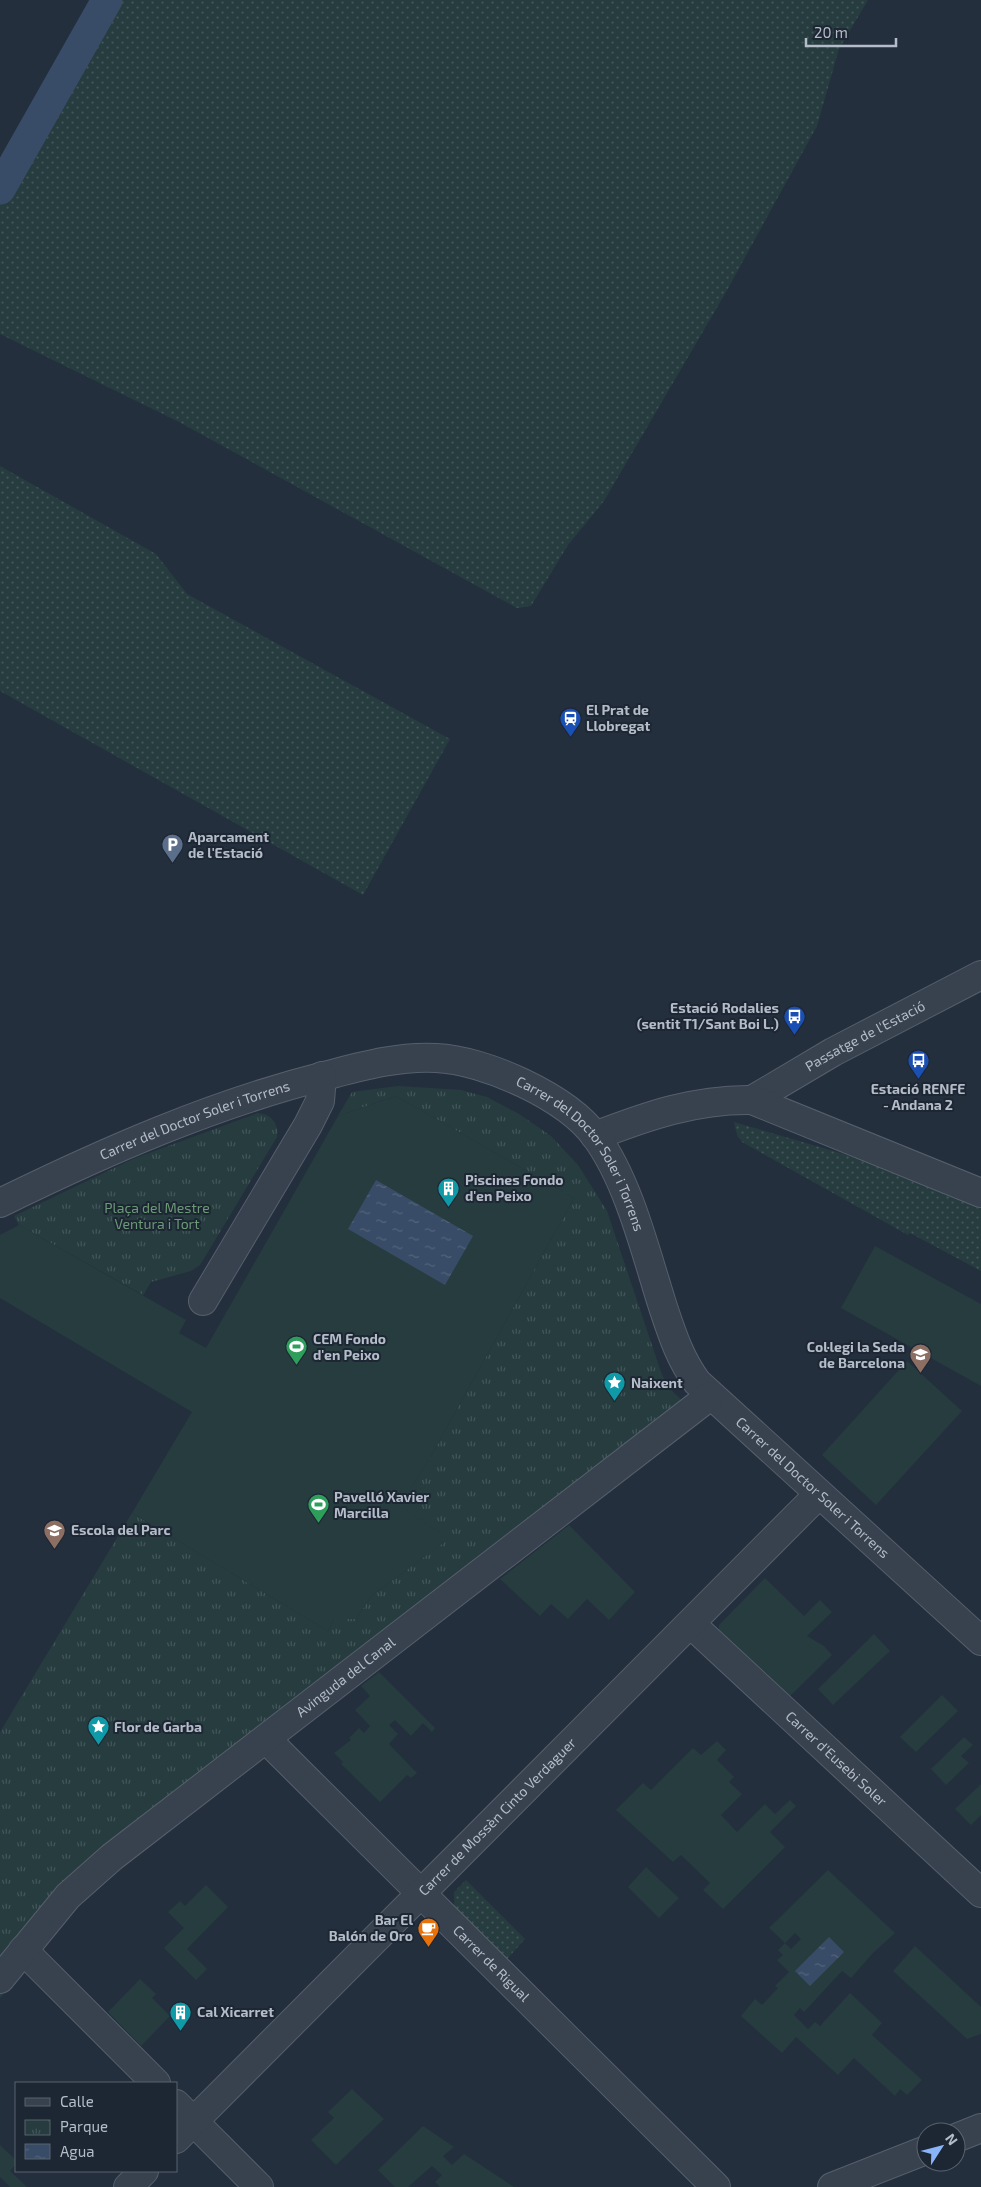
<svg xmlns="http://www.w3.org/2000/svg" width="981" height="2187" font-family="'Exo 2',sans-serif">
<defs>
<pattern id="grass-dots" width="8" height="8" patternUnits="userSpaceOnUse" patternTransform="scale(1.25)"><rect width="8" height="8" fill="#263c3f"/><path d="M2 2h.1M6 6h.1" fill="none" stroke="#435659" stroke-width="1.8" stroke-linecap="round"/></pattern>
<pattern id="park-tufts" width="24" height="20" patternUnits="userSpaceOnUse" patternTransform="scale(1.25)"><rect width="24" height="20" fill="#263c3f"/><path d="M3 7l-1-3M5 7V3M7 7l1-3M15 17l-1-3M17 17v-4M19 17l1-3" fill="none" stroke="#435659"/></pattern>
<pattern id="water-ripples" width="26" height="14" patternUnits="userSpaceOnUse" patternTransform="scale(1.25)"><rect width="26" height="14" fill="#394c67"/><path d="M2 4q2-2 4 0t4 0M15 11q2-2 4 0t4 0" fill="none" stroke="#53647b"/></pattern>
</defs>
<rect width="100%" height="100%" fill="#242f3e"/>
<path fill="url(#grass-dots)" d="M 117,0 L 868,0 L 839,49 L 817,126 L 726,292 L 604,501 L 568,545 L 531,606 L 517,608 L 179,422 L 0,334 L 0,204 Z
M 0,466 L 156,554 L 187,594 L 450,739 L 363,895 L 0,691 Z
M 734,1122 L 902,1171 L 981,1201 L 981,1271 L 910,1233 L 908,1235 L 742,1142 L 737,1135 Z
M 466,1880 L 525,1939 L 507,1959 L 454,1906 L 454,1892 Z"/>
<path fill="url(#park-tufts)" d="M 398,1086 L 461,1090 L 487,1097 L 519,1114 L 551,1136 L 578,1165 L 607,1211 L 662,1375 L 671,1390 L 699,1417 L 110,1866 L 0,1998 L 0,1732 L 132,1513 L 328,1631 L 334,1619 L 356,1619 L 372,1595 L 448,1539 L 399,1507 L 432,1454 L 574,1198 L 396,1096 L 338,1116 L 352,1092 Z
M 258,1113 C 271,1114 279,1123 277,1137 L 200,1265 L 191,1271 L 151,1282 L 143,1295 L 19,1225 L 14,1216 L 133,1159 Z"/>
<path fill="#263c3f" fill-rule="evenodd" d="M 396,1096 L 574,1198 L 432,1454 L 400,1506 L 449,1539 L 372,1595 L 356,1619 L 334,1619 L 328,1631 L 132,1513 L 192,1412 L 0,1298 L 0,1235 L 19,1225 L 186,1320 L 179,1333 L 206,1348 L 338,1116 Z
M 875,1246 L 981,1304 L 981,1386 L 841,1308 Z
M 907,1361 L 962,1411 L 876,1505 L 822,1455 Z
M 569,1525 L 635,1592 L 609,1620 L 587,1599 L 568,1619 L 551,1604 L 540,1616 L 500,1579 Z
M 765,1578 L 804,1616 L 820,1600 L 832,1612 L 807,1636 L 824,1646 L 832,1655 L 786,1700 L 719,1638 L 719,1625 Z
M 874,1634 L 890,1651 L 833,1705 L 818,1689 Z
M 379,1672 L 435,1728 L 432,1732 L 423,1723 L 411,1736 L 395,1720 L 389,1725 L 398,1734 L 389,1744 L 417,1773 L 411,1778 L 407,1775 L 380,1802 L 341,1764 L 343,1762 L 334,1753 L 351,1740 L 349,1738 L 359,1728 L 364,1733 L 370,1726 L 355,1710 L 370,1696 L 361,1686 Z
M 942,1695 L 958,1711 L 916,1752 L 900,1737 Z
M 964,1737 L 973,1745 L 961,1756 L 969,1763 L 946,1785 L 931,1769 Z
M 717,1741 L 726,1750 L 717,1760 L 734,1777 L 729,1782 L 742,1794 L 721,1815 L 737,1832 L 765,1804 L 775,1814 L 790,1800 L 796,1806 L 770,1832 L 785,1847 L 723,1909 L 703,1890 L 710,1883 L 681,1855 L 673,1862 L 616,1810 L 643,1783 L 651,1790 L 693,1748 L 701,1755 Z
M 981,1784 L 981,1815 L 971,1825 L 955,1809 Z
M 646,1867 L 679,1898 L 659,1918 L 628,1887 Z
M 828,1870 L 895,1933 L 873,1953 L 851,1978 L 842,1971 L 804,2012 L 800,2008 L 794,2015 L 808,2029 L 815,2022 L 820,2026 L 850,1993 L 882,2023 L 872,2035 L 922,2080 L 907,2095 L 900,2089 L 895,2096 L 854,2058 L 838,2075 L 796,2037 L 782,2053 L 741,2016 L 755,1999 L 762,2005 L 778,1988 L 775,1986 L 789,1972 L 777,1960 L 783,1955 L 778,1950 L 785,1943 L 769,1928 ZM 795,1933 L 801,1939 L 791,1949 L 785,1943 Z
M 206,1885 L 228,1907 L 187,1949 L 207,1969 L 196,1980 L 164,1948 L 184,1928 L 168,1912 L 180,1901 L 185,1906 Z
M 915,1946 L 981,2007 L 981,2034 L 967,2039 L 893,1971 Z
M 140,1979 L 156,1994 L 152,1998 L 170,2016 L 141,2046 L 108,2012 Z
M 352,2089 L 384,2119 L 336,2165 L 311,2140 L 334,2118 L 328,2112 Z
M 423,2126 L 454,2147 L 443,2156 L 452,2165 L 464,2154 L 514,2187 L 440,2187 L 435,2182 L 442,2175 L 432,2166 L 408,2187 L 395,2187 L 378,2170 Z
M 0,2145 L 16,2160 L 16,2164 L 10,2171 L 27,2187 L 10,2187 L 0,2177 Z"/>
<path fill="url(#water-ripples)" d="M 376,1180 L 473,1236 L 445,1285 L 348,1229 Z
M 829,1937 L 844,1952 L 810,1986 L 795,1971 Z"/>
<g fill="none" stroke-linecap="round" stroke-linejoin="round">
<path stroke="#394c67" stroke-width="31" d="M 0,189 L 107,0"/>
<defs>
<g id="minor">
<path id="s1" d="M 752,1100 L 833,1052 L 981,975"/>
<path d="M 595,1136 C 647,1116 695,1099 752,1100 L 981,1193"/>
<path id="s2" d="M 0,1203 C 106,1151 213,1104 328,1075 C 363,1066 399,1056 436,1058 C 485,1060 567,1097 596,1137 C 629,1182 646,1254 663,1307 C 672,1334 680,1359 697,1382 L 981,1641"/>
<path d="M 203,1301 L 308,1125 L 320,1101 L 322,1076"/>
<path id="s3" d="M 691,1624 L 981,1893"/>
<path id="s4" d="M 266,1739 L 716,2187"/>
<path d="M 23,1950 L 156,2083"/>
<path id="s5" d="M 0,1979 L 68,1896 L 112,1857 L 710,1396"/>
<path d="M 176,2104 L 259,2187"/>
<path d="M 956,2138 L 981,2128"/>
<path id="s6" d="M 176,2139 L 819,1494"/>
<path d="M 128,2187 L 144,2171"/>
<path d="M 832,2187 L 926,2150"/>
</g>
</defs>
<use href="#minor" stroke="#565f6c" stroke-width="30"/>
<use href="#minor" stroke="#38414e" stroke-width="28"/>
</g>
<defs>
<symbol id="station-pin" viewBox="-11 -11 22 30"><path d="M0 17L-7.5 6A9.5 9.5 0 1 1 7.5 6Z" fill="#1a4fb4" stroke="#1d2633"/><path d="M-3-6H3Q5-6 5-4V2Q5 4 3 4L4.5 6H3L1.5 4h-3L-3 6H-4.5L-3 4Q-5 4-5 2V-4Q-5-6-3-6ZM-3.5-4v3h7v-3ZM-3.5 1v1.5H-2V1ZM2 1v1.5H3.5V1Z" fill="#fff"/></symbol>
<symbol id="parking-pin" viewBox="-11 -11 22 30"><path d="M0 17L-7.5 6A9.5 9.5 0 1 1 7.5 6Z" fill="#5c6f8a" stroke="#1d2633"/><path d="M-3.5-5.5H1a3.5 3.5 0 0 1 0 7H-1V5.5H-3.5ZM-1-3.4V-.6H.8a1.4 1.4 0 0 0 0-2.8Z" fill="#fff"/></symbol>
<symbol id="bus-pin" viewBox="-11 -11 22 30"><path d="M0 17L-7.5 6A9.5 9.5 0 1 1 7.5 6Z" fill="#1a4fb4" stroke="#1d2633"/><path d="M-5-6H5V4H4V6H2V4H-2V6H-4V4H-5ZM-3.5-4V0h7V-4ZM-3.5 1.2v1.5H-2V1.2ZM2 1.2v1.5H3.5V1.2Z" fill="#fff"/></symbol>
<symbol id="building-pin" viewBox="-11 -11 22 30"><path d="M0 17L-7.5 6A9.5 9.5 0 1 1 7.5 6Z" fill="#0f9aa8" stroke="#1d2633"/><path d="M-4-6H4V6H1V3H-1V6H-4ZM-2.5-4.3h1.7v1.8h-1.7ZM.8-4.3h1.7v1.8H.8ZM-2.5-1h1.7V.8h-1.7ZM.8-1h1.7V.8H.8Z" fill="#fff"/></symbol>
<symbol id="stadium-pin" viewBox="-11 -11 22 30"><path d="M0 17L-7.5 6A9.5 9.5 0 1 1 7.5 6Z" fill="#2e9e5b" stroke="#1d2633"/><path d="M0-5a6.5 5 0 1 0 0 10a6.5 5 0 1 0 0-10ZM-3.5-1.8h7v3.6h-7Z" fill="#fff"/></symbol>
<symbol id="school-pin" viewBox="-11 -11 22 30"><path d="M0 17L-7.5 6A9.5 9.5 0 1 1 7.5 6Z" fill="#8d6e63" stroke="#1d2633"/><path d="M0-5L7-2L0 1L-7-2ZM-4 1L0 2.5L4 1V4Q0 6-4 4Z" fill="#fff"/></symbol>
<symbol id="sight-pin" viewBox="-11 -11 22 30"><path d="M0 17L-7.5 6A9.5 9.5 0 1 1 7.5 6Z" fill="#0f9aa8" stroke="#1d2633"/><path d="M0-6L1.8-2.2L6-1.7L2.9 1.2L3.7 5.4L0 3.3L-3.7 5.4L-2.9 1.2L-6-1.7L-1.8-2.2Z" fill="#fff"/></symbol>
<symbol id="cafe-pin" viewBox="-11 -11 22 30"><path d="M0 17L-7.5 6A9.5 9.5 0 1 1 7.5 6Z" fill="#e8710a" stroke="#1d2633"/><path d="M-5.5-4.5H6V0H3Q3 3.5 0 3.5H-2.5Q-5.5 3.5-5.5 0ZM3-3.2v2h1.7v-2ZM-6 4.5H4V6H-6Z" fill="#fff"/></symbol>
</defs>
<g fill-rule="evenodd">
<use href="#station-pin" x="558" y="706" width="25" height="34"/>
<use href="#parking-pin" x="160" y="832" width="25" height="34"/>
<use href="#bus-pin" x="782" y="1004" width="25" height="34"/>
<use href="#bus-pin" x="906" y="1048" width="25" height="34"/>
<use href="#building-pin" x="436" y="1176" width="25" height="34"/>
<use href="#stadium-pin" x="284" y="1334" width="25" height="34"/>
<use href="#school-pin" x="908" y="1342" width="25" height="34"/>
<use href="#sight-pin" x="602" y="1370" width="25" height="34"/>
<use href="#stadium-pin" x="306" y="1492" width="25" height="34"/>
<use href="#school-pin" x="42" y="1518" width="25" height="34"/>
<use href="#sight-pin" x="86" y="1714" width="25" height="34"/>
<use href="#cafe-pin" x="416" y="1916" width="25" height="34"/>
<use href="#building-pin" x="168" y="2000" width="25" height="34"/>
</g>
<g text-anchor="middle" stroke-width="4" stroke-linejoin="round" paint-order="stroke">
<g font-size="14" font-weight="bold" fill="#b4bcc9" stroke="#1d2633" text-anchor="start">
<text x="586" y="715">El Prat de<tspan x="586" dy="16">Llobregat</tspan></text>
<text x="188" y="842">Aparcament<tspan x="188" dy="16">de l'Estació</tspan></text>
<text x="779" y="1013" text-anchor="end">Estació Rodalies<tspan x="779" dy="16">(sentit T1/Sant Boi L.)</tspan></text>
<text x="918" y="1094" text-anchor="middle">Estació RENFE<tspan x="918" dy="16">- Andana 2</tspan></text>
<text x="465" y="1185">Piscines Fondo<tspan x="465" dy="16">d'en Peixo</tspan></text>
<text x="313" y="1344">CEM Fondo<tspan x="313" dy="16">d'en Peixo</tspan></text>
<text x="905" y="1352" text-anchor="end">Col·legi la Seda<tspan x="905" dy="16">de Barcelona</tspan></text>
<text x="631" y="1388">Naixent</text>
<text x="334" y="1502">Pavelló Xavier<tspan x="334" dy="16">Marcilla</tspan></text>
<text x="71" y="1535">Escola del Parc</text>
<text x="114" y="1732">Flor de Garba</text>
<text x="413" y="1925" text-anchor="end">Bar El<tspan x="413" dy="16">Balón de Oro</tspan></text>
<text x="197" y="2017">Cal Xicarret</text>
</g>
<g font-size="14" fill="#b4bcc9" stroke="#1d2633">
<text dy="5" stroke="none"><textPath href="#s1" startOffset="130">Passatge de l'Estació</textPath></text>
<text dy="5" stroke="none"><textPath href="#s2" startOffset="212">Carrer del Doctor Soler i Torrens</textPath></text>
<text dy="5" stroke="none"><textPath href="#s2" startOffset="648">Carrer del Doctor Soler i Torrens</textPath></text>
<text dy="5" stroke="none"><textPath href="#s2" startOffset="1068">Carrer del Doctor Soler i Torrens</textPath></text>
<text dy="5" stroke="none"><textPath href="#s5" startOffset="461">Avinguda del Canal</textPath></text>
<text dy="5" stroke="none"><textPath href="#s3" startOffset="198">Carrer d'Eusebi Soler</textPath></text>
<text dy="5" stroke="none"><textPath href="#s6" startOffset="455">Carrer de Mossèn Cinto Verdaguer</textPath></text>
<text dy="5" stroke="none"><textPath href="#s4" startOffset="318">Carrer de Rigual</textPath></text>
</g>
<g font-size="14" fill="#6b9a76" stroke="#1d2633">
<text x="157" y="1213">Plaça del Mestre<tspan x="157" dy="16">Ventura i Tort</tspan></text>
</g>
</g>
<rect x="15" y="2082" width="162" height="90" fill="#1d2633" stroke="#59626f"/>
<rect x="25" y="2098" width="25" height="8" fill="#38414e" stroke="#59626f"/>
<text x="60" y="2107" font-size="15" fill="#b4bcc9">Calle</text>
<rect x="25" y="2120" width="25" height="15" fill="url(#park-tufts)" stroke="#59626f"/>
<text x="60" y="2132" font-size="15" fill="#b4bcc9">Parque</text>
<rect x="25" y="2144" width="25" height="15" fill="url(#water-ripples)" stroke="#59626f"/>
<text x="60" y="2157" font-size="15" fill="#b4bcc9">Agua</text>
<g transform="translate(941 2147) rotate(54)"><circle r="24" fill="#1d2633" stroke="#59626f"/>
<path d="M0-4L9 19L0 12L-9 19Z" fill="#8ab4f8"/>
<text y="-8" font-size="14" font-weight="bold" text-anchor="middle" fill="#b4bcc9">N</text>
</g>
<path d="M806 38v8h90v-8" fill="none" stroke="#b4bcc9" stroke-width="2.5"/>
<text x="814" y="38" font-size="15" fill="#b4bcc9" stroke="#1d2633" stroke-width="4" paint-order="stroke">20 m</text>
</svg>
